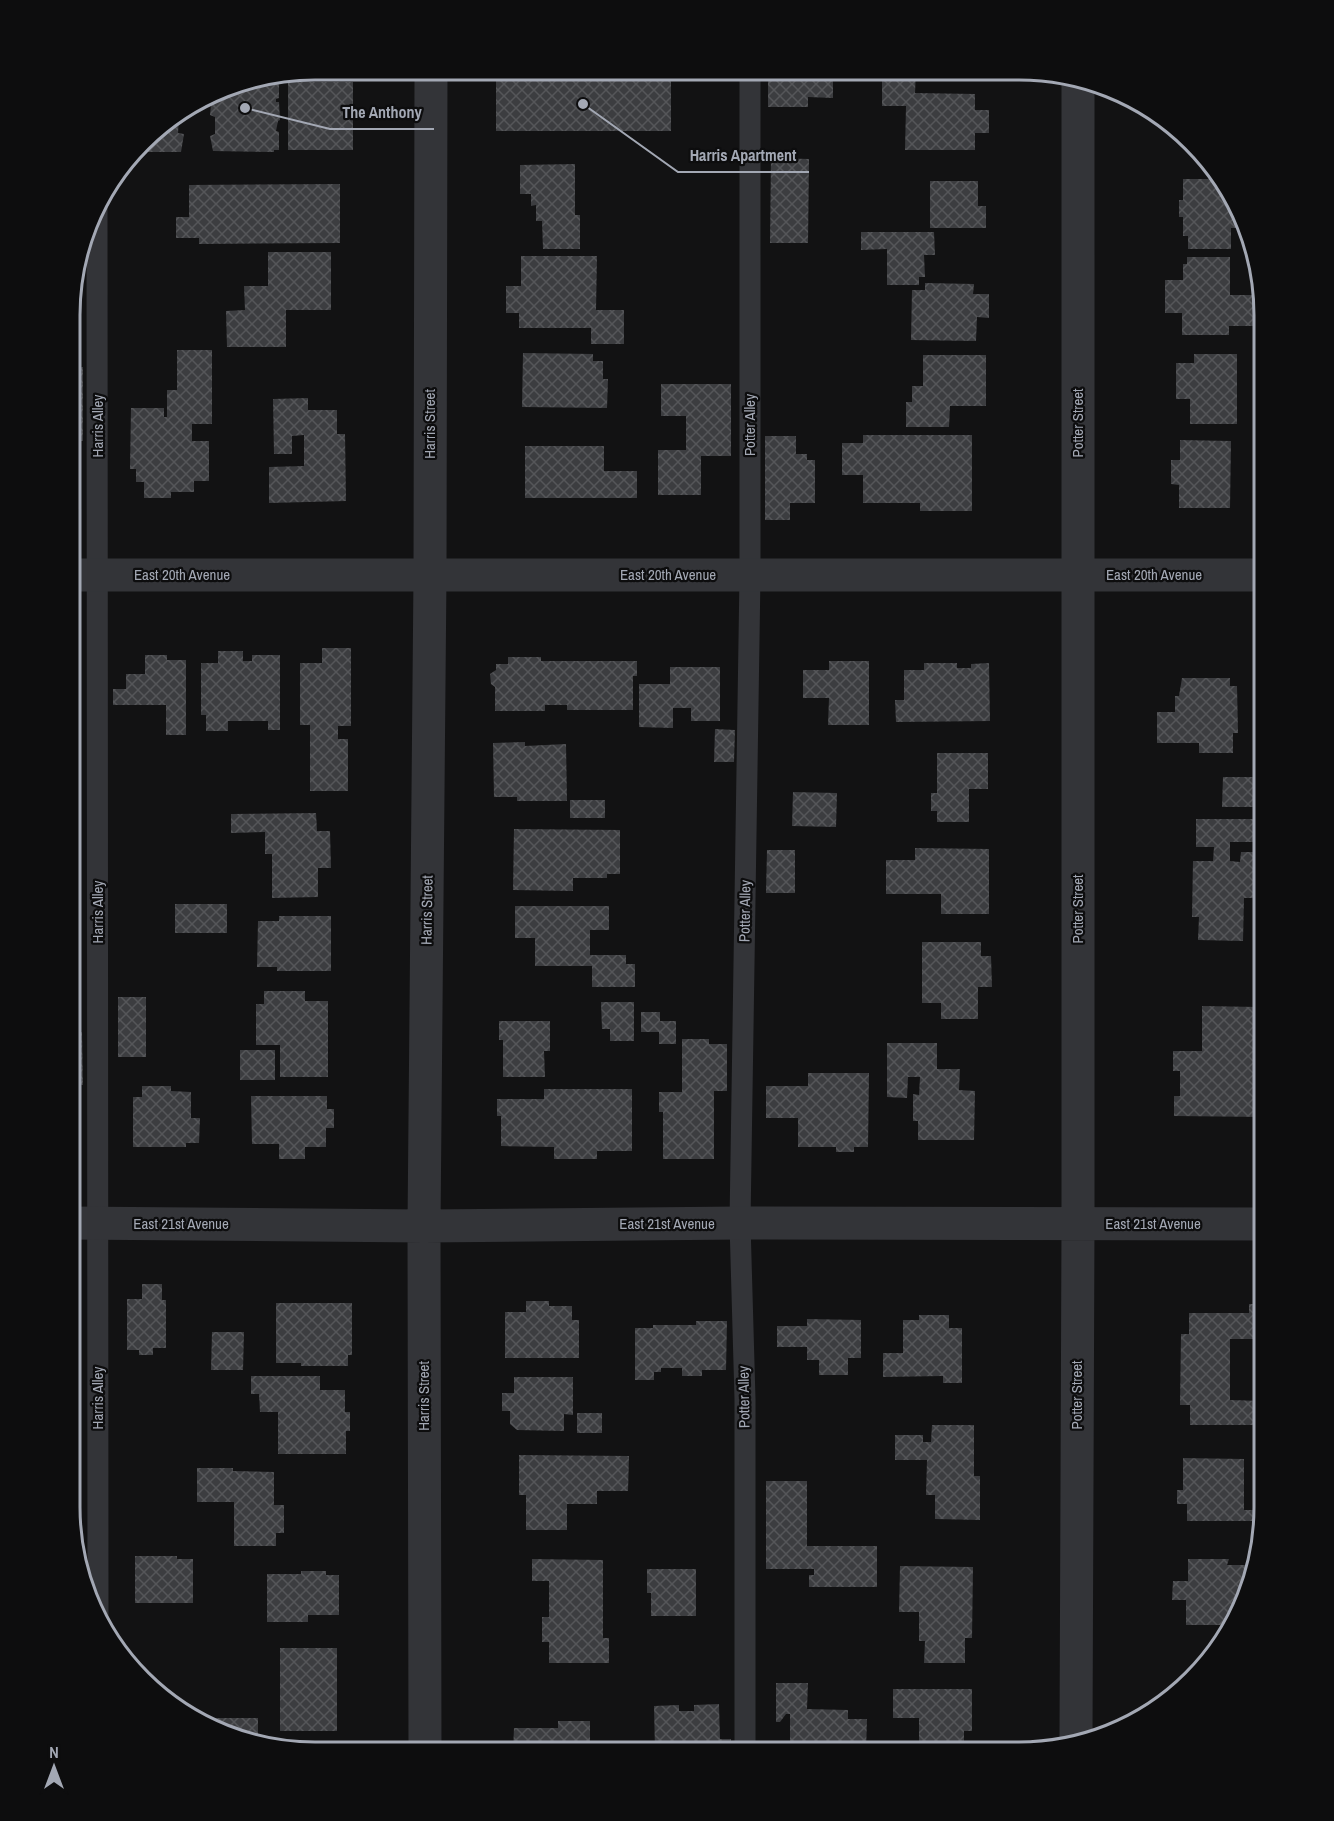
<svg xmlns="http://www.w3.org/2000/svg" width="1334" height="1821" font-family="'Archivo Narrow',sans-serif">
<defs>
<pattern id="building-cross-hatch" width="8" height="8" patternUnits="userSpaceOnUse" patternTransform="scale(1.5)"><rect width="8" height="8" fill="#3c3d40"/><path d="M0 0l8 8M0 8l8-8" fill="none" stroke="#555659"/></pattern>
</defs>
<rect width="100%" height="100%" fill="#121213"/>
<path fill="url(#building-cross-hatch)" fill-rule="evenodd" d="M 315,69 L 354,69 L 354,77 L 295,76 L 295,72 Z
M 768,70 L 833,71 L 833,98 L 808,97 L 808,107 L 768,107 Z
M 882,71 L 916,71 L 915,93 L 975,94 L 975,110 L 989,110 L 989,133 L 975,133 L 975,150 L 905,150 L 906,106 L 882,106 Z
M 276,75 L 276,80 L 279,80 L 279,98 L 276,99 L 276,102 L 279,102 L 280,120 L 278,121 L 276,131 L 279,132 L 279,150 L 274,150 L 274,152 L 213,151 L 210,136 L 215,134 L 215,117 L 210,115 L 212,96 L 235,82 Z
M 496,77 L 671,77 L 671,131 L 496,131 Z
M 288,82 L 353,82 L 353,150 L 288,150 Z
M 184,112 L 185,115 L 179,118 L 178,133 L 184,134 L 181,152 L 135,152 L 153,130 Z
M 771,158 L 809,159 L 808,243 L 770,243 Z
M 575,164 L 575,215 L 580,215 L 580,249 L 543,249 L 542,221 L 536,221 L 536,205 L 531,206 L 531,194 L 520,194 L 520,165 Z
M 1183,179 L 1217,179 L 1240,206 L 1245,228 L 1231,228 L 1231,249 L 1188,249 L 1188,236 L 1183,236 L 1183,217 L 1179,217 L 1179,200 L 1183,200 Z
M 930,181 L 978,181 L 978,206 L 986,206 L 986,228 L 930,228 Z
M 340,184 L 340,243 L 199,244 L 199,238 L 176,238 L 176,217 L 189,217 L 189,185 Z
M 861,232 L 934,232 L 935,255 L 924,255 L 925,277 L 919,277 L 919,285 L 887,285 L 887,249 L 861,250 Z
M 268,252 L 331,252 L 331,310 L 286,310 L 286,347 L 227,347 L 226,311 L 245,310 L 244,286 L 268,286 Z
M 521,256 L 597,256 L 596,310 L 624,310 L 624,344 L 591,344 L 591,328 L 519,328 L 519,313 L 506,313 L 506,286 L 521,286 Z
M 1187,257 L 1230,257 L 1230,295 L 1261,295 L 1261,326 L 1229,326 L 1229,335 L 1182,335 L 1182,313 L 1165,313 L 1165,280 L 1183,280 L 1183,264 L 1187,264 Z
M 925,283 L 974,284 L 973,294 L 989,294 L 989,318 L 977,317 L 976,341 L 911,340 L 912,290 L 925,290 Z
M 177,350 L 212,350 L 212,424 L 192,424 L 192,441 L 209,441 L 209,481 L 194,481 L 194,492 L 171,492 L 171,498 L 144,498 L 144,482 L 136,482 L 136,469 L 130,469 L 131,408 L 164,408 L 164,417 L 167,417 L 167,390 L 177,390 Z
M 523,353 L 593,354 L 593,361 L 603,361 L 603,379 L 608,379 L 607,408 L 522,407 Z
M 1194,354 L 1237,354 L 1237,424 L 1190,424 L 1190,399 L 1176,399 L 1176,363 L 1194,363 Z
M 923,355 L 986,355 L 986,406 L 950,406 L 949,427 L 906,427 L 906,402 L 912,402 L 912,386 L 923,386 Z
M 71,367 L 83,367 L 83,441 L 71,441 Z
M 661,384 L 731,384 L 731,456 L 701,456 L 701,495 L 658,495 L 658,450 L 686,450 L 686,416 L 661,416 Z
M 308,398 L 308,410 L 337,410 L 337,434 L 345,434 L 346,501 L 269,503 L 269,467 L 304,466 L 304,435 L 292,436 L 292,454 L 274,454 L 273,399 Z
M 863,435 L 972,435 L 972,511 L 920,511 L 920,503 L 863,503 L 863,475 L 842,475 L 842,443 L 863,443 Z
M 765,436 L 796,436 L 796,454 L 807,454 L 807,460 L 815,460 L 815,503 L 790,503 L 790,520 L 765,520 Z
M 1180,440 L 1231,441 L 1230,508 L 1179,508 L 1179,485 L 1171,484 L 1171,460 L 1180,460 Z
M 525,446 L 604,446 L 604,471 L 637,471 L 637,498 L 525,498 Z
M 322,648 L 351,648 L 351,726 L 338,726 L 338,739 L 348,739 L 348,791 L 310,791 L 310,725 L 300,725 L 300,663 L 322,663 Z
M 218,651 L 243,651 L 243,661 L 252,661 L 252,655 L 280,655 L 280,730 L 268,730 L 268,721 L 228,721 L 228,731 L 206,731 L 206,715 L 201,715 L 201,663 L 218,663 Z
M 145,655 L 167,655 L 167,660 L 186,660 L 186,735 L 166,735 L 166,705 L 113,705 L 113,689 L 126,689 L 126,674 L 145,674 Z
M 508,657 L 541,657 L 541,661 L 637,661 L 637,676 L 633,676 L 633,710 L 567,710 L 567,705 L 545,705 L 545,711 L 495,711 L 495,687 L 491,684 L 490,674 L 496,670 L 496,664 L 508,664 Z
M 829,661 L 869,661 L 869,725 L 828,725 L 829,698 L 803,698 L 803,670 L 829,670 Z
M 924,663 L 957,663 L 957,668 L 971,668 L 971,664 L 989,663 L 990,721 L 896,722 L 895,700 L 904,700 L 904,670 L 924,670 Z
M 670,667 L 720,667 L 720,721 L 691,721 L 691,708 L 673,708 L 673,728 L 639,727 L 639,684 L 670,684 Z
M 1182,678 L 1230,678 L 1230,686 L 1237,686 L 1238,733 L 1233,733 L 1233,753 L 1199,753 L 1199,743 L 1157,743 L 1157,712 L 1175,712 L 1175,696 L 1179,696 Z
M 715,729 L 735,730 L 734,762 L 714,762 Z
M 525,742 L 525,746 L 566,744 L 567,801 L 517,801 L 517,797 L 494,797 L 493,743 Z
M 937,753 L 988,753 L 988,789 L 969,789 L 969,822 L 937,822 L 937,811 L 931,811 L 931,793 L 937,793 Z
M 1223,777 L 1256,777 L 1256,807 L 1222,807 Z
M 793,792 L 837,793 L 836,827 L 792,826 Z
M 570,800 L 605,800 L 605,818 L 570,818 Z
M 316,813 L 317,831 L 330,831 L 331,868 L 318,868 L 318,897 L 272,898 L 272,854 L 265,854 L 265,832 L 231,833 L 231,814 Z
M 1256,814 L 1265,814 L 1265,898 L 1244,898 L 1243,941 L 1198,940 L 1199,917 L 1192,917 L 1193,861 L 1213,861 L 1214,847 L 1196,847 L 1196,819 L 1256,819 ZM 1230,842 L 1256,842 L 1255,852 L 1241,852 L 1240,862 L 1230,861 Z
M 514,829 L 620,830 L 620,874 L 607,874 L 607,878 L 573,878 L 573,891 L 513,890 Z
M 915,848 L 989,849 L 989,914 L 941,914 L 941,894 L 886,894 L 886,860 L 915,860 Z
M 767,850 L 795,850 L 795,893 L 766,893 Z
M 175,904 L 227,904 L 227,933 L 175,933 Z
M 515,906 L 609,906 L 609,930 L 590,930 L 590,955 L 626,955 L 626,964 L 635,964 L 635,987 L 592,987 L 592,966 L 535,966 L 535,938 L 515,938 Z
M 279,916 L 331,916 L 331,971 L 277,971 L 277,967 L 257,967 L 258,921 L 279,921 Z
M 922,942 L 981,942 L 981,956 L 991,956 L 992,987 L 978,987 L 978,1019 L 941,1019 L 941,1003 L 922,1003 Z
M 264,991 L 305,991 L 305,1001 L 328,1001 L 328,1077 L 280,1077 L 280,1045 L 256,1045 L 256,1004 L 264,1004 Z
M 118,997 L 146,997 L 146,1057 L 118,1057 Z
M 601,1002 L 634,1002 L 634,1041 L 610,1041 L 610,1029 L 602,1029 Z
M 1202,1006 L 1258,1007 L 1258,1019 L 1265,1020 L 1265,1117 L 1174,1116 L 1174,1096 L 1180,1096 L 1180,1071 L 1173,1071 L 1173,1051 L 1202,1051 Z
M 641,1012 L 660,1012 L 660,1021 L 676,1021 L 676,1044 L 659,1044 L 659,1032 L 641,1032 Z
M 499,1021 L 550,1021 L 550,1051 L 544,1051 L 545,1077 L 503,1077 L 503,1040 L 499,1040 Z
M 82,1032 L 83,1085 L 70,1085 L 70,1033 Z
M 682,1039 L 709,1039 L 709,1044 L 727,1044 L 727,1091 L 714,1091 L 714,1159 L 663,1159 L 663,1112 L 659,1112 L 659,1092 L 682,1092 Z
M 887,1043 L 937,1043 L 937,1069 L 960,1069 L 959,1090 L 975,1091 L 974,1140 L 918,1140 L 918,1121 L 913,1121 L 913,1094 L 919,1095 L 920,1077 L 908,1077 L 907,1098 L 887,1097 Z
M 240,1050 L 275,1050 L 275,1080 L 240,1080 Z
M 808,1073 L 869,1073 L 868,1147 L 854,1147 L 854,1152 L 836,1152 L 836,1147 L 798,1147 L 798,1118 L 766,1118 L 766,1086 L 808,1086 Z
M 142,1086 L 171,1086 L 171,1091 L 191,1092 L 191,1118 L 200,1118 L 199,1143 L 186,1143 L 186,1147 L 133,1147 L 133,1097 L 142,1097 Z
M 544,1089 L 632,1089 L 632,1151 L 597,1151 L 597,1159 L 554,1159 L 554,1147 L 501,1146 L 501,1116 L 497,1116 L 497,1099 L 544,1099 Z
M 251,1096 L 327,1096 L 327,1109 L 334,1109 L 334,1128 L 326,1128 L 326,1147 L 305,1147 L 305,1159 L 279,1159 L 279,1144 L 252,1144 Z
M 142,1284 L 162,1284 L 162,1300 L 166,1300 L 166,1348 L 153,1348 L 153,1355 L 139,1355 L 139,1350 L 127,1350 L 127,1299 L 142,1299 Z
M 69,1297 L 81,1297 L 81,1351 L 69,1351 Z
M 526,1301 L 549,1301 L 549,1306 L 572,1306 L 572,1320 L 579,1320 L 579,1358 L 505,1358 L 505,1312 L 526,1312 Z
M 276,1303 L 352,1303 L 352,1355 L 348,1355 L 348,1366 L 301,1366 L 301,1363 L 276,1363 Z
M 1249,1304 L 1265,1304 L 1265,1339 L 1230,1339 L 1230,1400 L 1264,1401 L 1264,1425 L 1190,1425 L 1190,1405 L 1180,1405 L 1181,1334 L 1189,1334 L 1189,1313 L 1249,1313 Z
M 919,1315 L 949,1315 L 949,1328 L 962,1328 L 962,1383 L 943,1383 L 943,1376 L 883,1377 L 883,1353 L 903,1353 L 903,1320 L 919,1320 Z
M 807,1319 L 861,1320 L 861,1358 L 848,1358 L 848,1375 L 819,1375 L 819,1360 L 807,1360 L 807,1347 L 777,1347 L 777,1326 L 807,1326 Z
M 696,1321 L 727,1321 L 726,1370 L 702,1370 L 702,1376 L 682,1376 L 682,1368 L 661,1368 L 661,1372 L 654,1372 L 654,1380 L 635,1380 L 635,1328 L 653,1328 L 653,1325 L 696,1325 Z
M 212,1332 L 244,1332 L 243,1370 L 211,1370 Z
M 251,1376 L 320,1376 L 320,1390 L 345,1390 L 345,1412 L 350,1412 L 350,1431 L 346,1431 L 346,1454 L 278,1454 L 278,1412 L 260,1412 L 259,1394 L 251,1394 Z
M 514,1377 L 573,1377 L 573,1415 L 564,1414 L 564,1431 L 517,1430 L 510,1424 L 510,1411 L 502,1411 L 502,1393 L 514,1393 Z
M 577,1413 L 602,1413 L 602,1433 L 577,1433 Z
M 932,1425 L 974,1425 L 974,1476 L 980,1476 L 980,1520 L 935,1519 L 935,1495 L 926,1495 L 927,1460 L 895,1460 L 895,1435 L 923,1435 L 923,1442 L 931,1442 Z
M 519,1455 L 629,1456 L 628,1491 L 597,1491 L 597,1504 L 567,1504 L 567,1530 L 526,1530 L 526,1495 L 519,1495 Z
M 1183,1458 L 1244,1459 L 1244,1510 L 1253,1510 L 1253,1504 L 1264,1504 L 1264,1523 L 1261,1541 L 1253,1541 L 1253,1521 L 1187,1521 L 1187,1504 L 1177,1504 L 1177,1490 L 1183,1490 Z
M 197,1468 L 233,1468 L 233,1471 L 274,1472 L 274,1505 L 284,1505 L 284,1533 L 276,1533 L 276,1546 L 234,1546 L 234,1502 L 197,1502 Z
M 766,1481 L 807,1481 L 807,1546 L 877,1546 L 877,1587 L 809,1587 L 809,1575 L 814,1575 L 814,1569 L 766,1569 Z
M 135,1556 L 177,1556 L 177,1559 L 193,1559 L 193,1603 L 135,1603 Z
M 532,1559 L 603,1560 L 603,1638 L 609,1638 L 609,1663 L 549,1663 L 549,1642 L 542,1642 L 542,1617 L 549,1617 L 549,1581 L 532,1581 Z
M 1188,1559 L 1229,1559 L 1227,1565 L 1247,1565 L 1247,1588 L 1251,1588 L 1232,1625 L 1186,1625 L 1186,1600 L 1172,1600 L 1173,1581 L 1188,1581 Z
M 900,1566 L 973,1567 L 972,1638 L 965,1638 L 965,1663 L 924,1663 L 925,1641 L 919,1641 L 919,1612 L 899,1612 Z
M 647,1569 L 696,1569 L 696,1616 L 651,1616 L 651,1593 L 647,1593 Z
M 301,1571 L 326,1571 L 326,1575 L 339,1575 L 339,1615 L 308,1615 L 308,1622 L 267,1622 L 267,1574 L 301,1574 Z
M 280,1648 L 337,1648 L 337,1731 L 280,1731 Z
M 776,1683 L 808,1683 L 807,1709 L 848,1710 L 848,1719 L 867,1719 L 866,1752 L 790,1751 L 790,1714 L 786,1714 L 780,1722 L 776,1722 Z
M 893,1689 L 972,1689 L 972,1731 L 964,1731 L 964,1752 L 919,1752 L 919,1718 L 893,1718 Z
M 719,1704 L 720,1739 L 731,1739 L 731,1751 L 655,1751 L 654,1706 L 679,1705 L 679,1711 L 694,1711 L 694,1705 Z
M 208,1718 L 258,1718 L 258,1743 L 221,1733 L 208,1726 Z
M 558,1721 L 590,1721 L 590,1751 L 513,1751 L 514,1728 L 558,1728 Z"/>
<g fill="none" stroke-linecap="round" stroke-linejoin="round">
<path stroke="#333438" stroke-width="21" d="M 97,205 L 98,1619
M 745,1751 L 745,1399 L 740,1223 L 750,575 L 750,70"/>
<path stroke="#333438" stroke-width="33" d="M 71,575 L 1265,575
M 70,1223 L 424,1226 L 740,1223 L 1265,1224
M 1076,1739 L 1078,1224 L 1078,78
M 425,1750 L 424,1226 L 430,575 L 431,69"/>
</g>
<g text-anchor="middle" stroke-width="4.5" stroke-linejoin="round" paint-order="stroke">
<g font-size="15" fill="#a3a8b4" stroke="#0d0d0e">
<text transform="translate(1078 423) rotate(-90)" y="5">Potter Street</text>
<text transform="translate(430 424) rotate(-90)" y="5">Harris Street</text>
<text transform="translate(750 425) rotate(-90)" y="5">Potter Alley</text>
<text transform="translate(98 426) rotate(-90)" y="5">Harris Alley</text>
<text x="182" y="580">East 20th Avenue</text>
<text x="668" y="580">East 20th Avenue</text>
<text x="1154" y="580">East 20th Avenue</text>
<text transform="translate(1078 909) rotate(-90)" y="5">Potter Street</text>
<text transform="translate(427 910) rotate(-89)" y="5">Harris Street</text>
<text transform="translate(745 911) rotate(-89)" y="5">Potter Alley</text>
<text transform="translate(98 912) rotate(-90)" y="5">Harris Alley</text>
<text x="181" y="1229">East 21st Avenue</text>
<text x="667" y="1229">East 21st Avenue</text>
<text x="1153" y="1229">East 21st Avenue</text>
<text transform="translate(1077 1395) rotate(-90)" y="5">Potter Street</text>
<text transform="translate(424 1396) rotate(-90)" y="5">Harris Street</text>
<text transform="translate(744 1397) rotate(-91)" y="5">Potter Alley</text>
<text transform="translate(98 1398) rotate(-90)" y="5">Harris Alley</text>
</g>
</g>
<path d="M0 0H1334V1821H0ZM315 80H1019A235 235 0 0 1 1254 315V1507A235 235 0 0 1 1019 1742H315A235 235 0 0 1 80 1507V315A235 235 0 0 1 315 80Z" fill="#0d0d0e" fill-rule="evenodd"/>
<path fill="none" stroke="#a3a8b4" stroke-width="3" d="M315 80H1019A235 235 0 0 1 1254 315V1507A235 235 0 0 1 1019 1742H315A235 235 0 0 1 80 1507V315A235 235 0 0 1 315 80Z"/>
<path fill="none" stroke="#a3a8b4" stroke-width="2" d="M245 108L330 129H434M583 104L678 172H809"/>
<g fill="#a3a8b4" stroke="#0d0d0e" stroke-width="2">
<circle cx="245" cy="108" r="6"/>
<circle cx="583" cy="104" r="6"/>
</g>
<g font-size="16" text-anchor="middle" font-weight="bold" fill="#a3a8b4" stroke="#0d0d0e" stroke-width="4.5" stroke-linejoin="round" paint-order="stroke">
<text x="382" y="118">The Anthony</text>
<text x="743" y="161">Harris Apartment</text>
</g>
<g transform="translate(54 1767)" stroke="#0d0d0e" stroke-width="4.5" paint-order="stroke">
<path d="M0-4.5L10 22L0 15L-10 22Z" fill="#a3a8b4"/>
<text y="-9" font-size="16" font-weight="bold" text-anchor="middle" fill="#a3a8b4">N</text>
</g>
</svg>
